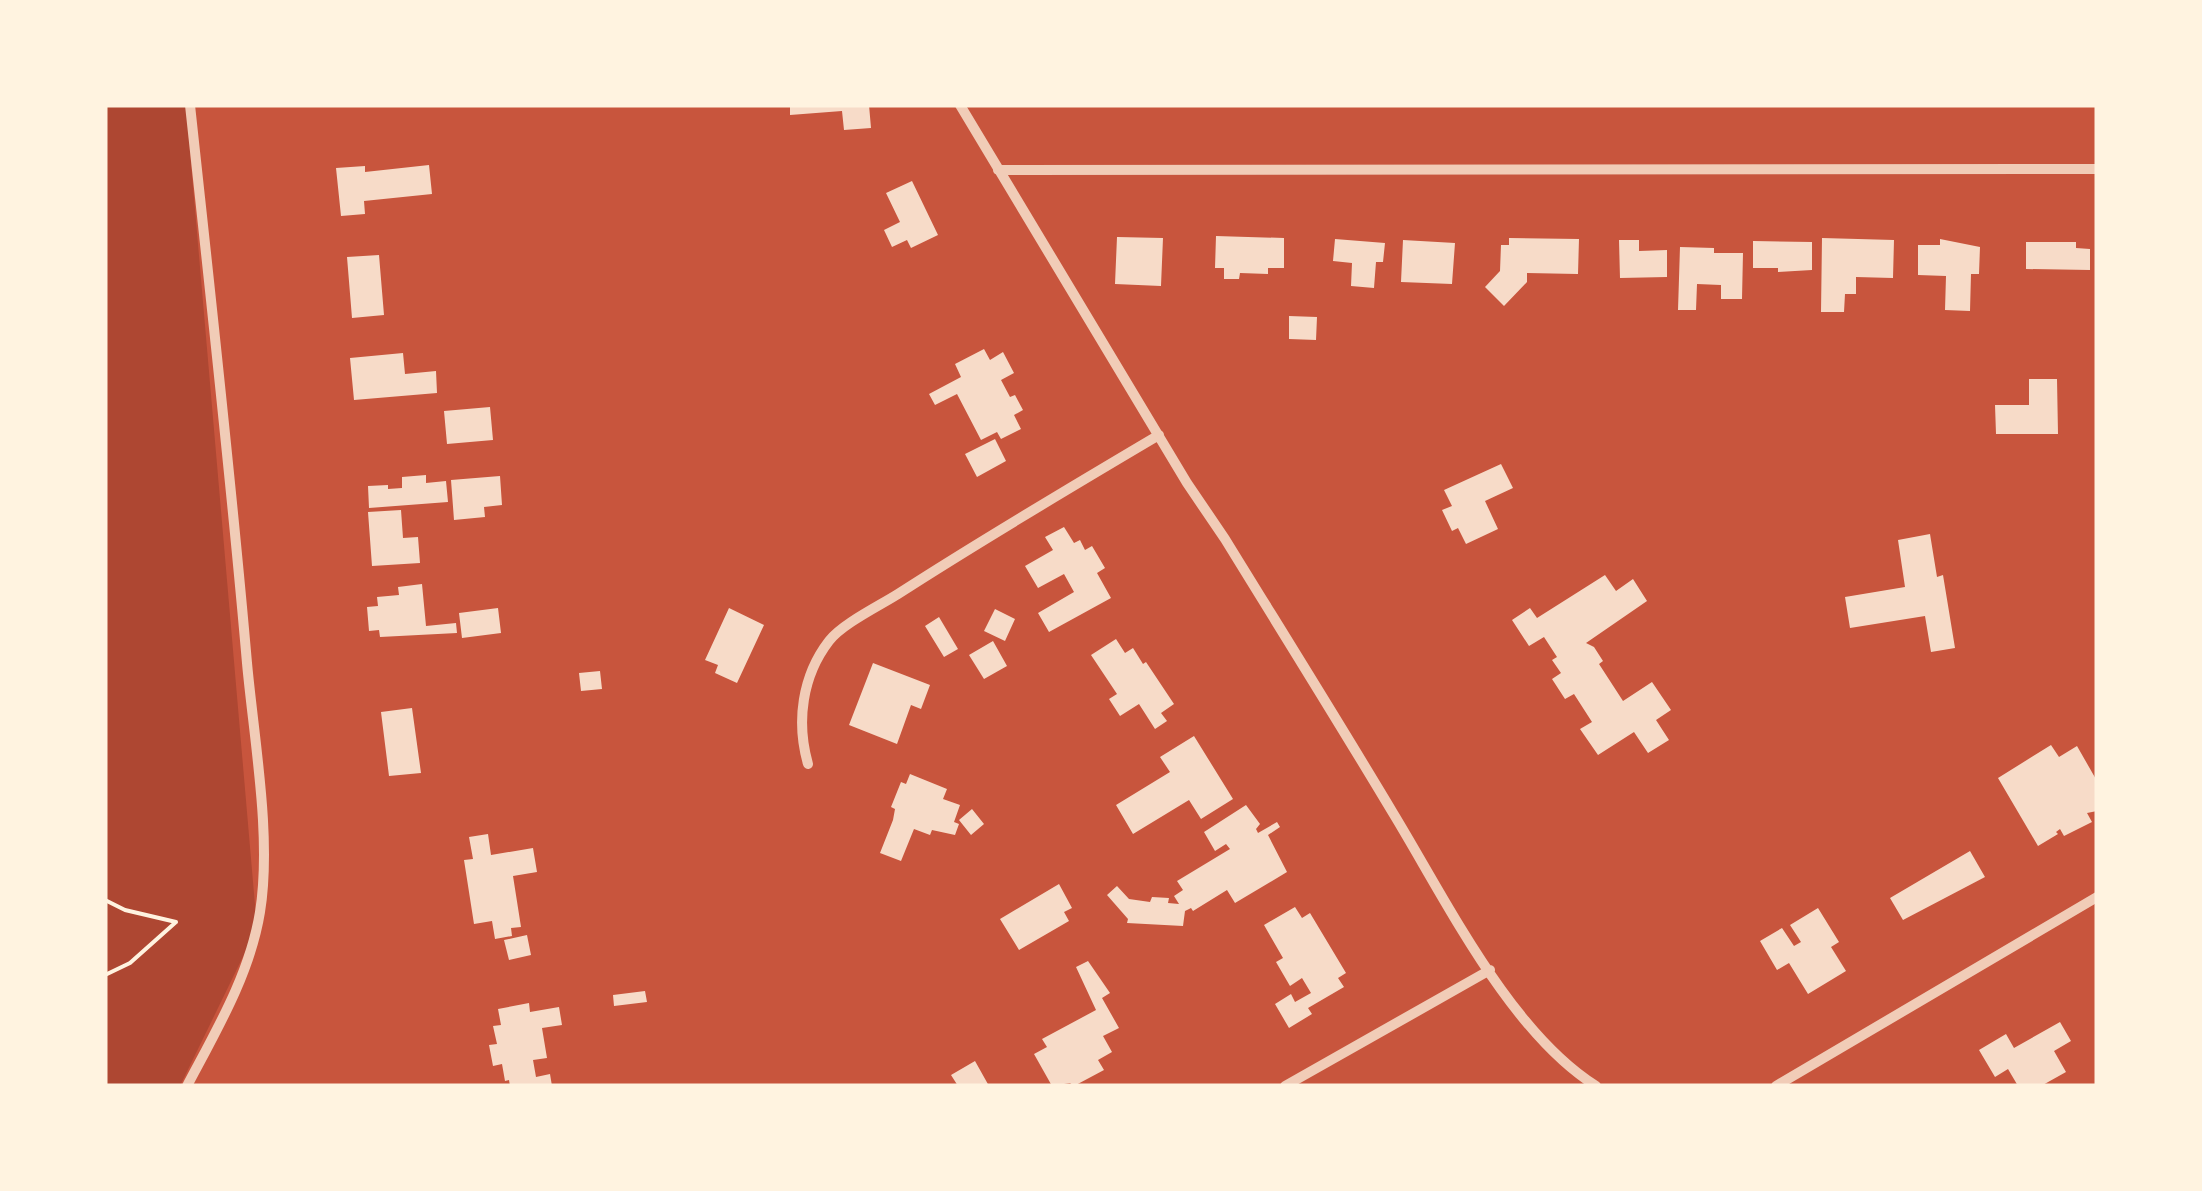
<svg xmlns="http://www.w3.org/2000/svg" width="2202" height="1191" font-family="'Golos Text',sans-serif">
<rect width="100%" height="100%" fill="#c8553d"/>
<path fill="#ae4732" d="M 105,105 L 186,105 L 257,928 L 180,1086 L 105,1086 Z"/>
<path fill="#f7dbc8" d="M 790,105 L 869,105 L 871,128 L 844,130 L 842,111 L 790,115 Z
M 429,165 L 432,194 L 364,201 L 365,214 L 341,216 L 336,168 L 365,166 L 365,172 Z
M 912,181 L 938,235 L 911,248 L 907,240 L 892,247 L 884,230 L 900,222 L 886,193 Z
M 1216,236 L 1284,238 L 1284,268 L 1268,268 L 1268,274 L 1240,273 L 1239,279 L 1224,279 L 1224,268 L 1215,268 Z
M 1117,237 L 1163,238 L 1161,286 L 1115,284 Z
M 1509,238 L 1579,239 L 1578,274 L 1527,273 L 1527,282 L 1504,306 L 1485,287 L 1500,271 L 1501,245 L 1509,245 Z
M 1822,238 L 1894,240 L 1893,278 L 1856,277 L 1856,294 L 1845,294 L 1844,312 L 1821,312 Z
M 1335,239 L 1385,243 L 1383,262 L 1376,262 L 1374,288 L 1351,286 L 1352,263 L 1333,261 Z
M 1940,239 L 1980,247 L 1979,274 L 1971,274 L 1970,311 L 1945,310 L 1946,276 L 1918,275 L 1918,245 L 1940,245 Z
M 1403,240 L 1455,243 L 1452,284 L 1401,282 Z
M 1619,240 L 1639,240 L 1639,251 L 1667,250 L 1667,277 L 1620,278 Z
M 1753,241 L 1812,242 L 1812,270 L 1778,272 L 1778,268 L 1753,268 Z
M 2026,242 L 2076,242 L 2076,248 L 2090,249 L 2090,270 L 2026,269 Z
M 1680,247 L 1714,248 L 1714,253 L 1743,253 L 1742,299 L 1721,299 L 1721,285 L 1697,284 L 1696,310 L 1678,310 Z
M 379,255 L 384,315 L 352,318 L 347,257 Z
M 1289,316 L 1317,317 L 1316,340 L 1289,339 Z
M 984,349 L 990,360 L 1003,352 L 1014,373 L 1001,380 L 1010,397 L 1015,395 L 1023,410 L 1014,415 L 1021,429 L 1001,439 L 997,432 L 981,440 L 957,394 L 935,405 L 929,394 L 961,377 L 955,364 Z
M 403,353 L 405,374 L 436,371 L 437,393 L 354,400 L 350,358 Z
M 2029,379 L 2057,379 L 2058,434 L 1996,434 L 1995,405 L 2029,405 Z
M 490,407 L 493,440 L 447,444 L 444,411 Z
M 995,439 L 1006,461 L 977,477 L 965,454 Z
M 1501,464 L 1513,488 L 1485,501 L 1498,529 L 1466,544 L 1458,528 L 1452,531 L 1442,510 L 1452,506 L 1444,490 Z
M 426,475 L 426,483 L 446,481 L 448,502 L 369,508 L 368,486 L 388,485 L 388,489 L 402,488 L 402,477 Z
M 500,476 L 502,505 L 484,507 L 485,517 L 454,520 L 451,480 Z
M 401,510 L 403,538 L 418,537 L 420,563 L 372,566 L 368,512 Z
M 1064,527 L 1074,543 L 1080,540 L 1085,550 L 1092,546 L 1105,568 L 1097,573 L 1111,598 L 1049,632 L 1038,613 L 1074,592 L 1064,574 L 1038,588 L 1025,566 L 1053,550 L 1045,537 Z
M 1930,534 L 1937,577 L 1943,575 L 1955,648 L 1931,652 L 1925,616 L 1850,628 L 1845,597 L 1905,587 L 1898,540 Z
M 1605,575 L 1616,591 L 1633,579 L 1647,601 L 1586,643 L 1594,647 L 1603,661 L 1599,664 L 1623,701 L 1652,682 L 1671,710 L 1656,720 L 1669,740 L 1648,753 L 1634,732 L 1598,755 L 1580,729 L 1592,722 L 1574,694 L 1565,699 L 1552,679 L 1561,673 L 1552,660 L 1557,657 L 1544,637 L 1529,646 L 1512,620 L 1530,608 L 1537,618 Z
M 422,584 L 426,626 L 456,623 L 457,633 L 380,637 L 379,630 L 369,631 L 367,607 L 378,606 L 377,597 L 399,595 L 398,587 Z
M 498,608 L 501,633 L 462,638 L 459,613 Z
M 729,608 L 764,625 L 737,683 L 715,673 L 718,665 L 705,660 Z
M 995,609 L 1015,619 L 1005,641 L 984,631 Z
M 939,617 L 958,649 L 944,657 L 925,626 Z
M 1116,639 L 1125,653 L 1133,648 L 1143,664 L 1146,662 L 1174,704 L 1161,713 L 1167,721 L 1155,729 L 1139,704 L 1120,716 L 1109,699 L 1117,694 L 1091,655 Z
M 993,641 L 1007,666 L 984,679 L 969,655 Z
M 873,663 L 930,685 L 921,709 L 911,705 L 897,744 L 849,725 Z
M 600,671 L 602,689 L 581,691 L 579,673 Z
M 412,708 L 421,773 L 389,776 L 381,712 Z
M 1194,736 L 1233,799 L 1201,819 L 1189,800 L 1133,834 L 1116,805 L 1170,772 L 1160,757 Z
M 2051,745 L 2059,757 L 2077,746 L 2097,781 L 2097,811 L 2087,813 L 2092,822 L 2064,836 L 2060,829 L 2056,832 L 2058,834 L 2038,846 L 1998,778 Z
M 910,774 L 947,789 L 943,799 L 960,805 L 954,822 L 959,824 L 955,835 L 932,830 L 930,835 L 914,829 L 901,861 L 880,853 L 893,820 L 895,809 L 891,807 L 901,782 L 906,784 Z
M 1246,805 L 1260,824 L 1256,829 L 1258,833 L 1277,822 L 1280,827 L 1268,835 L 1287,872 L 1235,903 L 1227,890 L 1193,911 L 1191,908 L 1185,911 L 1183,926 L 1127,923 L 1128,919 L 1107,895 L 1117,886 L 1129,899 L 1150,902 L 1152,897 L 1169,898 L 1168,903 L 1179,904 L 1174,896 L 1183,890 L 1177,881 L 1230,849 L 1226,844 L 1215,851 L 1204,832 Z
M 972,809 L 984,824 L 971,835 L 959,820 Z
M 488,834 L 491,855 L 533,848 L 537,872 L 513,876 L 521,927 L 511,928 L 512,936 L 495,939 L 492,921 L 474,924 L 464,860 L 473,859 L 469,837 Z
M 1970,851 L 1985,877 L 1903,920 L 1890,898 Z
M 1059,884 L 1072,908 L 1064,912 L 1069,921 L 1019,950 L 1000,919 Z
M 1295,907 L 1302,918 L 1310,913 L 1346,973 L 1338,978 L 1344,987 L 1308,1008 L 1312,1014 L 1289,1028 L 1275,1004 L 1291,994 L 1295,1002 L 1311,993 L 1302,978 L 1290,986 L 1276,962 L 1283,958 L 1264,925 Z
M 1818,908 L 1839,942 L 1831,947 L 1846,971 L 1808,994 L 1789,963 L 1777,970 L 1760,941 L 1782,928 L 1794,946 L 1801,942 L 1790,925 Z
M 527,935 L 531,955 L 509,960 L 504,940 Z
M 1088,961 L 1110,993 L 1102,998 L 1119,1028 L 1103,1036 L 1112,1052 L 1098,1060 L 1104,1070 L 1074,1086 L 1070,1083 L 1052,1086 L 1034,1054 L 1047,1047 L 1042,1039 L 1096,1010 L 1076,967 Z
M 645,991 L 647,1002 L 614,1006 L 613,995 Z
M 529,1003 L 530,1012 L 559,1007 L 562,1025 L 542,1028 L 547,1058 L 533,1060 L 536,1077 L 550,1074 L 552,1086 L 510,1086 L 509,1080 L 505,1081 L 502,1064 L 493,1066 L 489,1045 L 497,1044 L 493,1026 L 501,1025 L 498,1009 Z
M 2060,1022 L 2071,1041 L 2054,1051 L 2066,1072 L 2041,1086 L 2018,1086 L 2008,1069 L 1995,1077 L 1979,1050 L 2006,1034 L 2014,1048 Z
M 975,1061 L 989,1086 L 958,1086 L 951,1075 Z"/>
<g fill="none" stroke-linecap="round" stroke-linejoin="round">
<path stroke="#fff3e0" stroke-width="4" d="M 105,900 L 125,910 L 176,922
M 105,975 L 130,963 L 176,922"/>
<path stroke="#f1ccb7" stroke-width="10" d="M 960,105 L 1187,483 L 1225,539 C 1281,630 1338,721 1393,813 C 1446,900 1510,1032 1596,1086
M 998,170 L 2097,169
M 808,764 C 796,722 802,676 829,641 C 842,624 879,606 898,594 C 983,539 1071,487 1159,435
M 187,1086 C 216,1031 250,974 260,912 C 272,837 254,740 247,663 C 231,477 210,291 190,105
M 1285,1086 L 1490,970
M 1776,1086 L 2097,897"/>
</g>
<rect width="2202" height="1191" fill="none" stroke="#fff3e0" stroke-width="215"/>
</svg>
